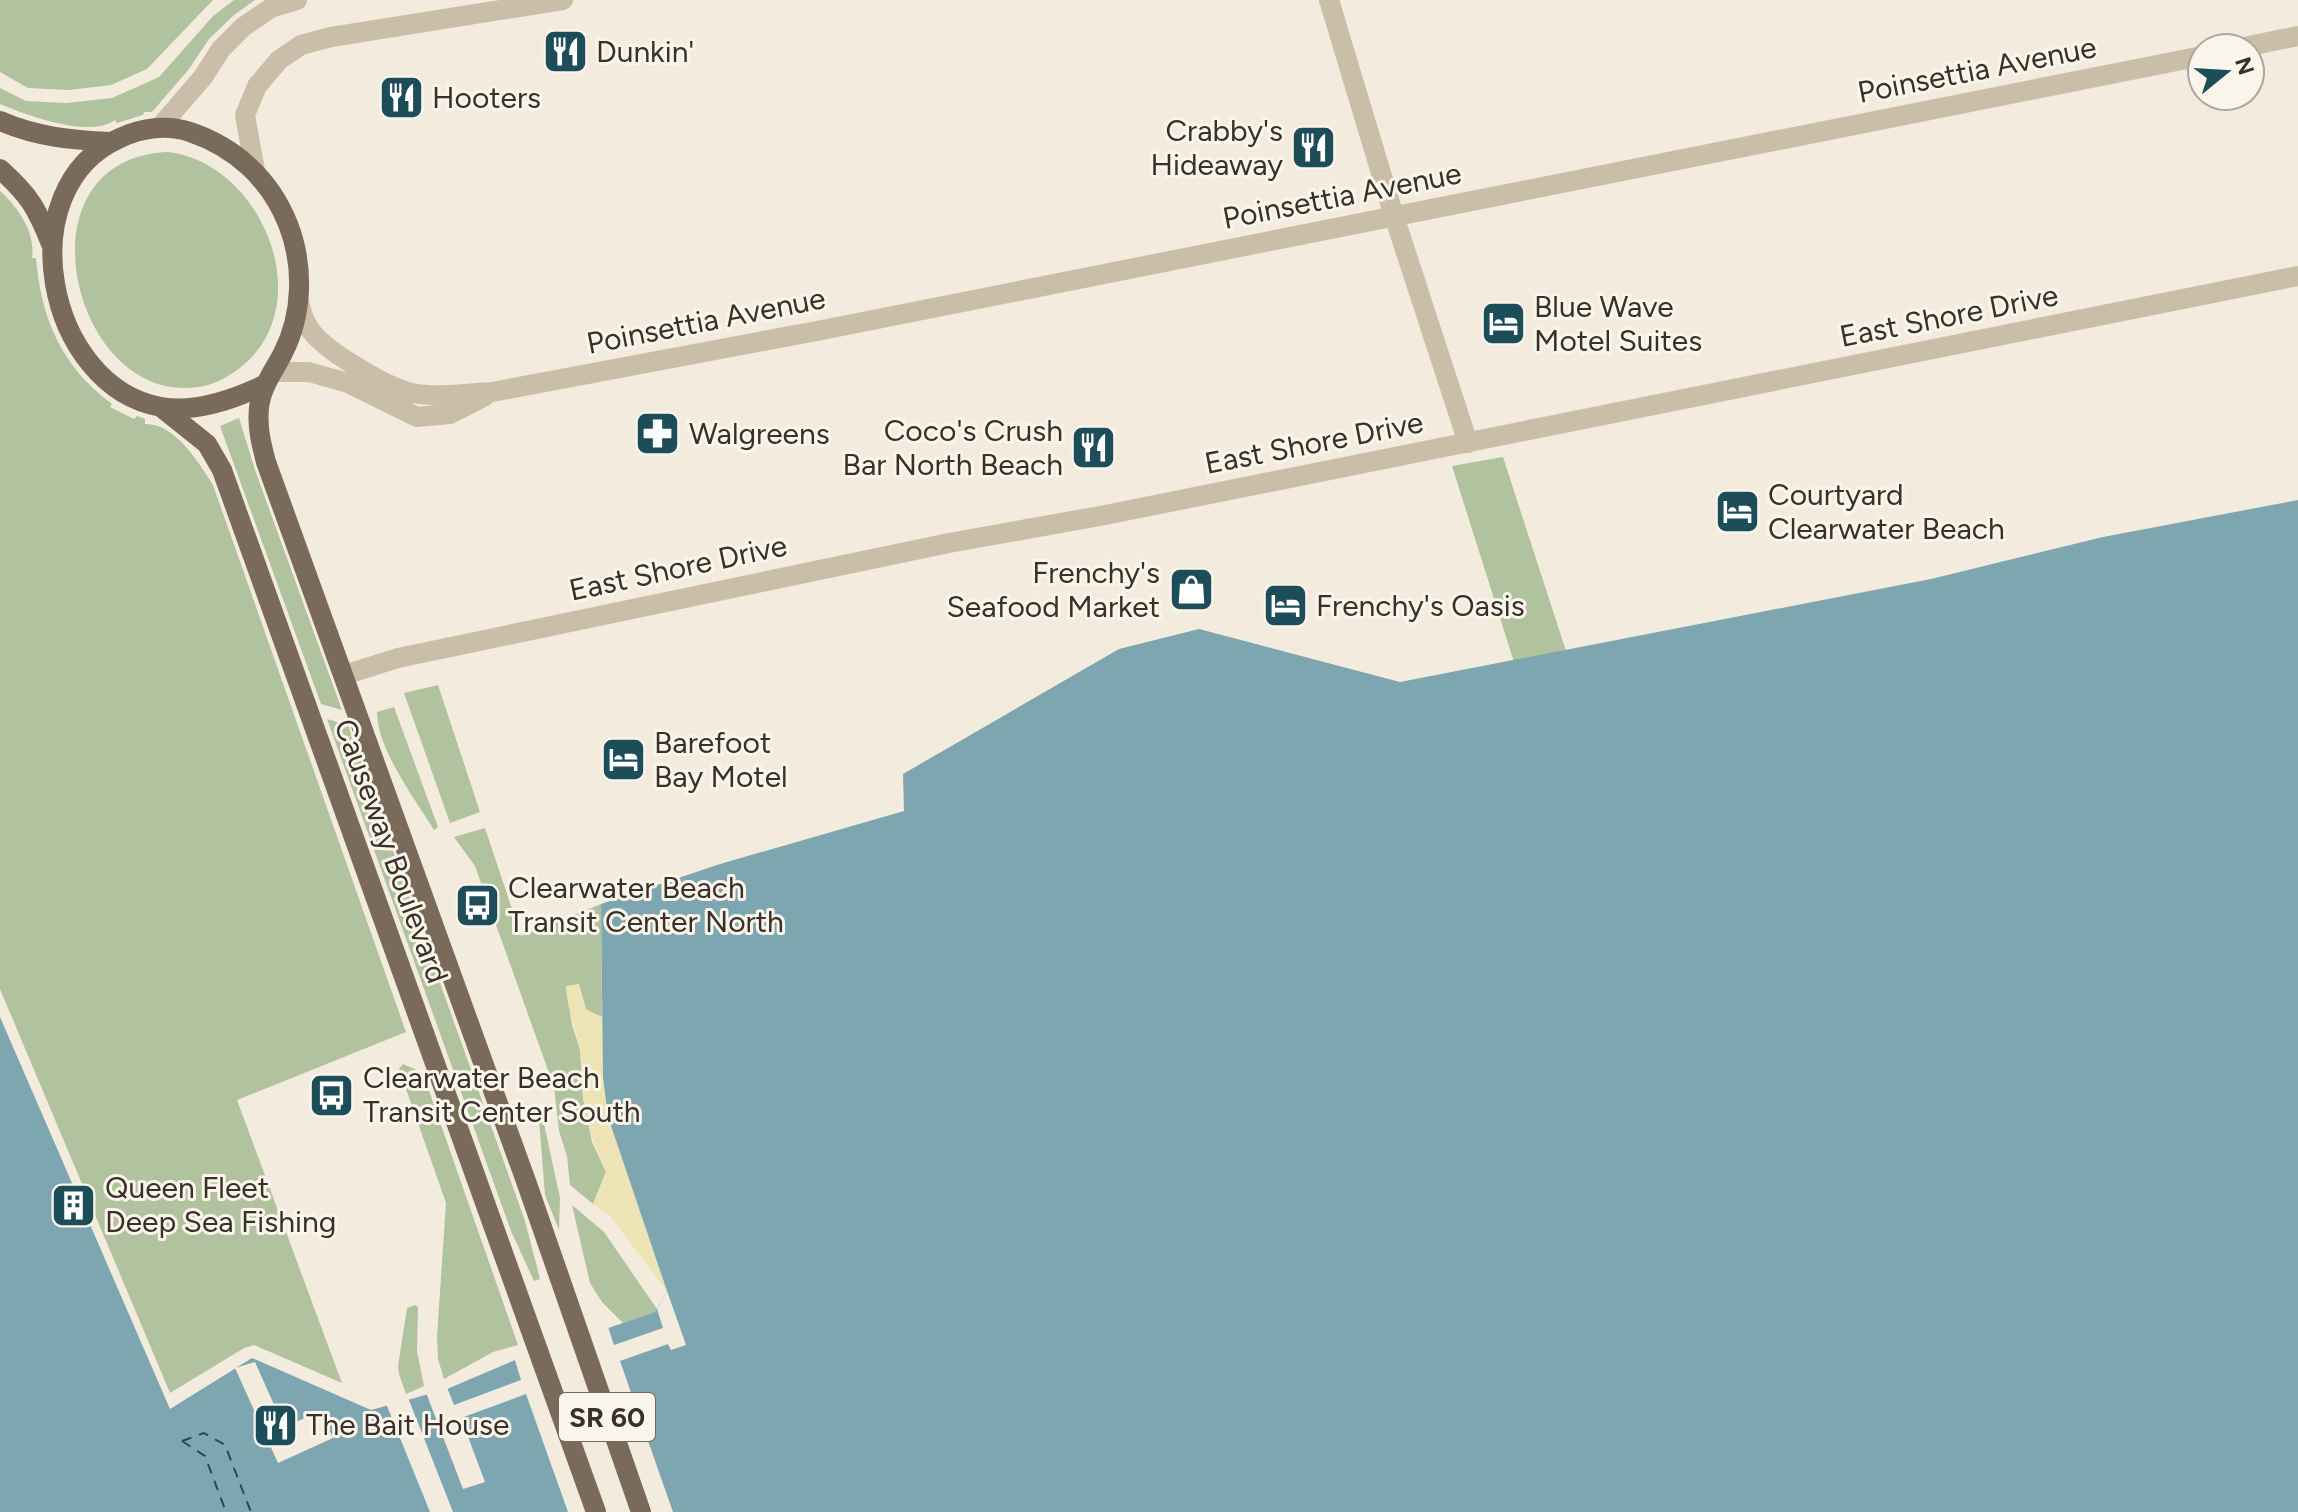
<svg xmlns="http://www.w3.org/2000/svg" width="2298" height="1512" font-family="Figtree,sans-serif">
<rect width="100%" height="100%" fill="#f3ecde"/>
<path fill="#b0c29e" d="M 0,0 L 213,0 L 147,69 L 111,85 L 69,90 L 28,88 L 0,72 Z
M 234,0 L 255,0 L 234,15 L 209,39 L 189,69 L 152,112 L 144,112 L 143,115 L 117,123 L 115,120 C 90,139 26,115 0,104 L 0,88 L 26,101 L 67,103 L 112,98 L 159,77 L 213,16 Z
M 168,152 C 262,163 320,304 241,367 C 228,377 214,385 198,387 C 72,406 13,158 168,152 Z
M 0,191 C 18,207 36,233 32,258 L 36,258 C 41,319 62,367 112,404 L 110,407 L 134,419 L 137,416 L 145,419 L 145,424 C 175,423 199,463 213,485 L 406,1032 L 237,1100 L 342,1383 L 254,1345 L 244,1348 L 170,1393 L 0,989 Z
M 239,418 L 255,470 L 342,710 L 321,704 L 220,426 Z
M 1503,457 L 1566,651 L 1514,662 L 1452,466 Z
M 438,685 L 480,812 L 450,823 L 404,693 Z
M 394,707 L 438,827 L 434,830 C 415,799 377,749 377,712 Z
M 327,719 L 348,725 L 525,1221 L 540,1279 L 534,1281 L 511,1231 Z
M 485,828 L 521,936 L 601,904 L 602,1017 L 586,1010 L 579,984 L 566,987 L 572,1025 L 580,1049 L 583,1098 L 592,1142 L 606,1172 L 593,1204 L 570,1185 L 567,1156 L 559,1131 L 554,1087 L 475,866 L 454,837 Z
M 403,1064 L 417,1070 L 427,1085 L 518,1345 L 493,1352 L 444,1379 L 438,1359 L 437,1336 L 446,1203 L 399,1069 Z
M 543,1119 L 560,1198 L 559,1230 L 545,1195 L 539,1120 Z
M 572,1205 L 604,1232 L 657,1309 L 655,1312 L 623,1323 L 602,1302 L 590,1283 Z
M 415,1305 L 418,1307 L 417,1351 L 424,1386 L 406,1394 L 399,1374 L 398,1366 L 407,1308 Z"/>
<path fill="#eee3b5" d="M 579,984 L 586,1009 L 602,1017 L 603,1077 L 608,1117 L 667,1291 L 610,1216 L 593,1204 L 606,1172 C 595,1148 586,1123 583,1096 C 581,1081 582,1067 580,1052 C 578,1030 567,1012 566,986 Z"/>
<path fill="#7da6b0" d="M 2298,500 L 2298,1512 L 0,1512 L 0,1017 L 170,1409 L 252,1358 L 371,1410 L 447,1389 L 515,1360 L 655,1312 L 667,1291 L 608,1117 L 603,1077 L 601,904 L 720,864 L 904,811 L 903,774 L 1119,649 L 1199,629 L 1400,682 L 1931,579 L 2103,537 Z"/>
<path fill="#f3ecde" d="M 667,1291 L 686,1345 L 671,1350 L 668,1344 L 620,1361 L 673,1512 L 568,1512 L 526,1394 L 461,1418 L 485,1482 L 463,1489 L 425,1390 L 446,1385 L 454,1405 L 521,1380 L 514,1357 L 607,1324 L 614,1345 L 663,1328 L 657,1309 Z
M 255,1362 L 284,1427 L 321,1411 L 333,1438 L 278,1463 L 235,1368 Z
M 407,1395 L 453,1512 L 430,1512 L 385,1401 Z"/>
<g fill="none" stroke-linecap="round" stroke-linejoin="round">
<path stroke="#1e4d5a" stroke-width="2" stroke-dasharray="10 8" stroke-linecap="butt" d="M 182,1441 L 204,1433 L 225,1445 L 251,1512
M 182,1441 L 205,1456 L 226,1512"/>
<path stroke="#cbbea9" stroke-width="20" d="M 1329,0 L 1394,216 L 1468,443
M 2239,48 L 2298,36
M 298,299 C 301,308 303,320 309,328 C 323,350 386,387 412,393 C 438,398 467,393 492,392 L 822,330 L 2202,56
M 272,372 L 309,372 L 348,383 L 417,417 L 450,414 L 485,396
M 344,675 L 398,658 L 949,543 L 1100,516 L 2298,276"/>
<path stroke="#cbbea9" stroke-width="20" d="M 159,128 L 203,77 L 221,49 L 243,27 L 271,8 L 297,0
M 255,171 L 245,115 L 257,86 L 279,60 L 301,45 L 331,37 L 563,0"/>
<path stroke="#7a6a5a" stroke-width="20" d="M 0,121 C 37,137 71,140 111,142
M 0,169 C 29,195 37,208 51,244
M 266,384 C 235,399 196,413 161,407 C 46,387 7,188 120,138 C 141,128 167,124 190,132 C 235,147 270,179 288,224 C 304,265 303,314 283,353 C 274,371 261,387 259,408 C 257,427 261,443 266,462 L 527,1184 L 641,1512
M 162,408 L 207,444 L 222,470 L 596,1512"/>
</g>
<defs>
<symbol id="restaurant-square" viewBox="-11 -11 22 22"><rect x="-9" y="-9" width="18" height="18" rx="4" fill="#1e4d5a" stroke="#faf5eb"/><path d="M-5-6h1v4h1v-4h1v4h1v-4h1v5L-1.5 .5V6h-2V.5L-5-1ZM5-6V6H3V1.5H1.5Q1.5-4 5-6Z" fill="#fff"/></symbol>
<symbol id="hotel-square" viewBox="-11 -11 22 22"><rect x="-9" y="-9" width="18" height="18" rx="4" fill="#1e4d5a" stroke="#faf5eb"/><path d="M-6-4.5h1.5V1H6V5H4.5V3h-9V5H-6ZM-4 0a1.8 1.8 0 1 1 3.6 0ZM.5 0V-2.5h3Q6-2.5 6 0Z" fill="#fff"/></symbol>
<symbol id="pharmacy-square" viewBox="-11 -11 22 22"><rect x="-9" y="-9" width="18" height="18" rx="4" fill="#1e4d5a" stroke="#faf5eb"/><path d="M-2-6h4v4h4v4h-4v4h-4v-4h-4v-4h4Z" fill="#fff"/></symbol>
<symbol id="shop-square" viewBox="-11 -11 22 22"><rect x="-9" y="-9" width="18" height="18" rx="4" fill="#1e4d5a" stroke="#faf5eb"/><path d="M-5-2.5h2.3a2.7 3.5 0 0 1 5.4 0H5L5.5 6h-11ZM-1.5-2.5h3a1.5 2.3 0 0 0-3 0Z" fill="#fff"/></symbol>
<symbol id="bus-square" viewBox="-11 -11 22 22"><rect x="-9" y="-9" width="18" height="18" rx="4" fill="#1e4d5a" stroke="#faf5eb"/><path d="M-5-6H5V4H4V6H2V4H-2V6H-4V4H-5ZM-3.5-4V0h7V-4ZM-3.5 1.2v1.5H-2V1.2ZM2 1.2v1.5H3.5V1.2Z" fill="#fff"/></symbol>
<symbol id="building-square" viewBox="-11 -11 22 22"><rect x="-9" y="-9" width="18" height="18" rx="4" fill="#1e4d5a" stroke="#faf5eb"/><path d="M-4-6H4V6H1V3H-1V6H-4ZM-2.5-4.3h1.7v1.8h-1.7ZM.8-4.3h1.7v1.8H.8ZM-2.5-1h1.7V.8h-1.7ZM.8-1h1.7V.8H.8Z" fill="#fff"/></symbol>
</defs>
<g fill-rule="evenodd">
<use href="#restaurant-square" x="540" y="26" width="51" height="51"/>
<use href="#restaurant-square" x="376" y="72" width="51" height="51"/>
<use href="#restaurant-square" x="1288" y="122" width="51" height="51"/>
<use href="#hotel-square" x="1478" y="298" width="51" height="51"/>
<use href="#pharmacy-square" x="632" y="408" width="51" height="51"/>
<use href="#restaurant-square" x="1068" y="422" width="51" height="51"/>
<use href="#hotel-square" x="1712" y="486" width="51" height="51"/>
<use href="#shop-square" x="1166" y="564" width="51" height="51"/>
<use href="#hotel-square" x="1260" y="580" width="51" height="51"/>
<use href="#hotel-square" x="598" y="734" width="51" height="51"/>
<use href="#bus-square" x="452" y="880" width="51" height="51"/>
<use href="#bus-square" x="306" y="1070" width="51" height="51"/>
<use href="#building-square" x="48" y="1180" width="51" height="51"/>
<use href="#restaurant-square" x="250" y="1400" width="51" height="51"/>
</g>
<g text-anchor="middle" stroke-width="6" stroke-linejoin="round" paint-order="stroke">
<rect fill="#faf5eb" stroke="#726b63" stroke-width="2" x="559" y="1393" width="96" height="48" rx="6"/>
<g font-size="28" font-weight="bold" fill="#383029">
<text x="607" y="1427">SR 60</text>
</g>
<g font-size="30" fill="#383029" stroke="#faf5eb" text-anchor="start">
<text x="596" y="62">Dunkin'</text>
<text x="432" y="108">Hooters</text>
<text x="1283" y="141" text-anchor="end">Crabby's<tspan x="1283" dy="34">Hideaway</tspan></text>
<text x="1534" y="317">Blue Wave<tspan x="1534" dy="34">Motel Suites</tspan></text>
<text x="1063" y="441" text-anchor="end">Coco's Crush<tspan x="1063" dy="34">Bar North Beach</tspan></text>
<text x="689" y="444">Walgreens</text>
<text x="1768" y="505">Courtyard<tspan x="1768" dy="34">Clearwater Beach</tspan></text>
<text x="1160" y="583" text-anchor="end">Frenchy's<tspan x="1160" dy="34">Seafood Market</tspan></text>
<text x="1316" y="616">Frenchy's Oasis</text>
<text x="654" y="753">Barefoot<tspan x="654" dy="34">Bay Motel</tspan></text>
<text x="508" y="898">Clearwater Beach<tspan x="508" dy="34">Transit Center North</tspan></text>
<text x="363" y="1088">Clearwater Beach<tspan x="363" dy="34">Transit Center South</tspan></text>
<text x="105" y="1198">Queen Fleet<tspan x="105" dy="34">Deep Sea Fishing</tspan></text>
<text x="306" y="1435">The Bait House</text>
</g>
<g font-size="30" fill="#383029" stroke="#faf5eb">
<text transform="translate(1977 70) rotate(-11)" y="10">Poinsettia Avenue</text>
<text transform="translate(1342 196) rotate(-11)" y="10">Poinsettia Avenue</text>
<text transform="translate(1949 316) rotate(-11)" y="10">East Shore Drive</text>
<text transform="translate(706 321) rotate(-11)" y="10">Poinsettia Avenue</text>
<text transform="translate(1314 443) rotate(-11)" y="10">East Shore Drive</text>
<text transform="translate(678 568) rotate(-12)" y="10">East Shore Drive</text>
<text transform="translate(391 851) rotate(70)" y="10">Causeway Boulevard</text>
</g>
</g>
<g transform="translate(2226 72) rotate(72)"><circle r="38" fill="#faf5eb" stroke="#aca69d" stroke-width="2"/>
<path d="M0-6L14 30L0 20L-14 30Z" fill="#1e4d5a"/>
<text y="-12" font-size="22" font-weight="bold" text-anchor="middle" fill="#383029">N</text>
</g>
</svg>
